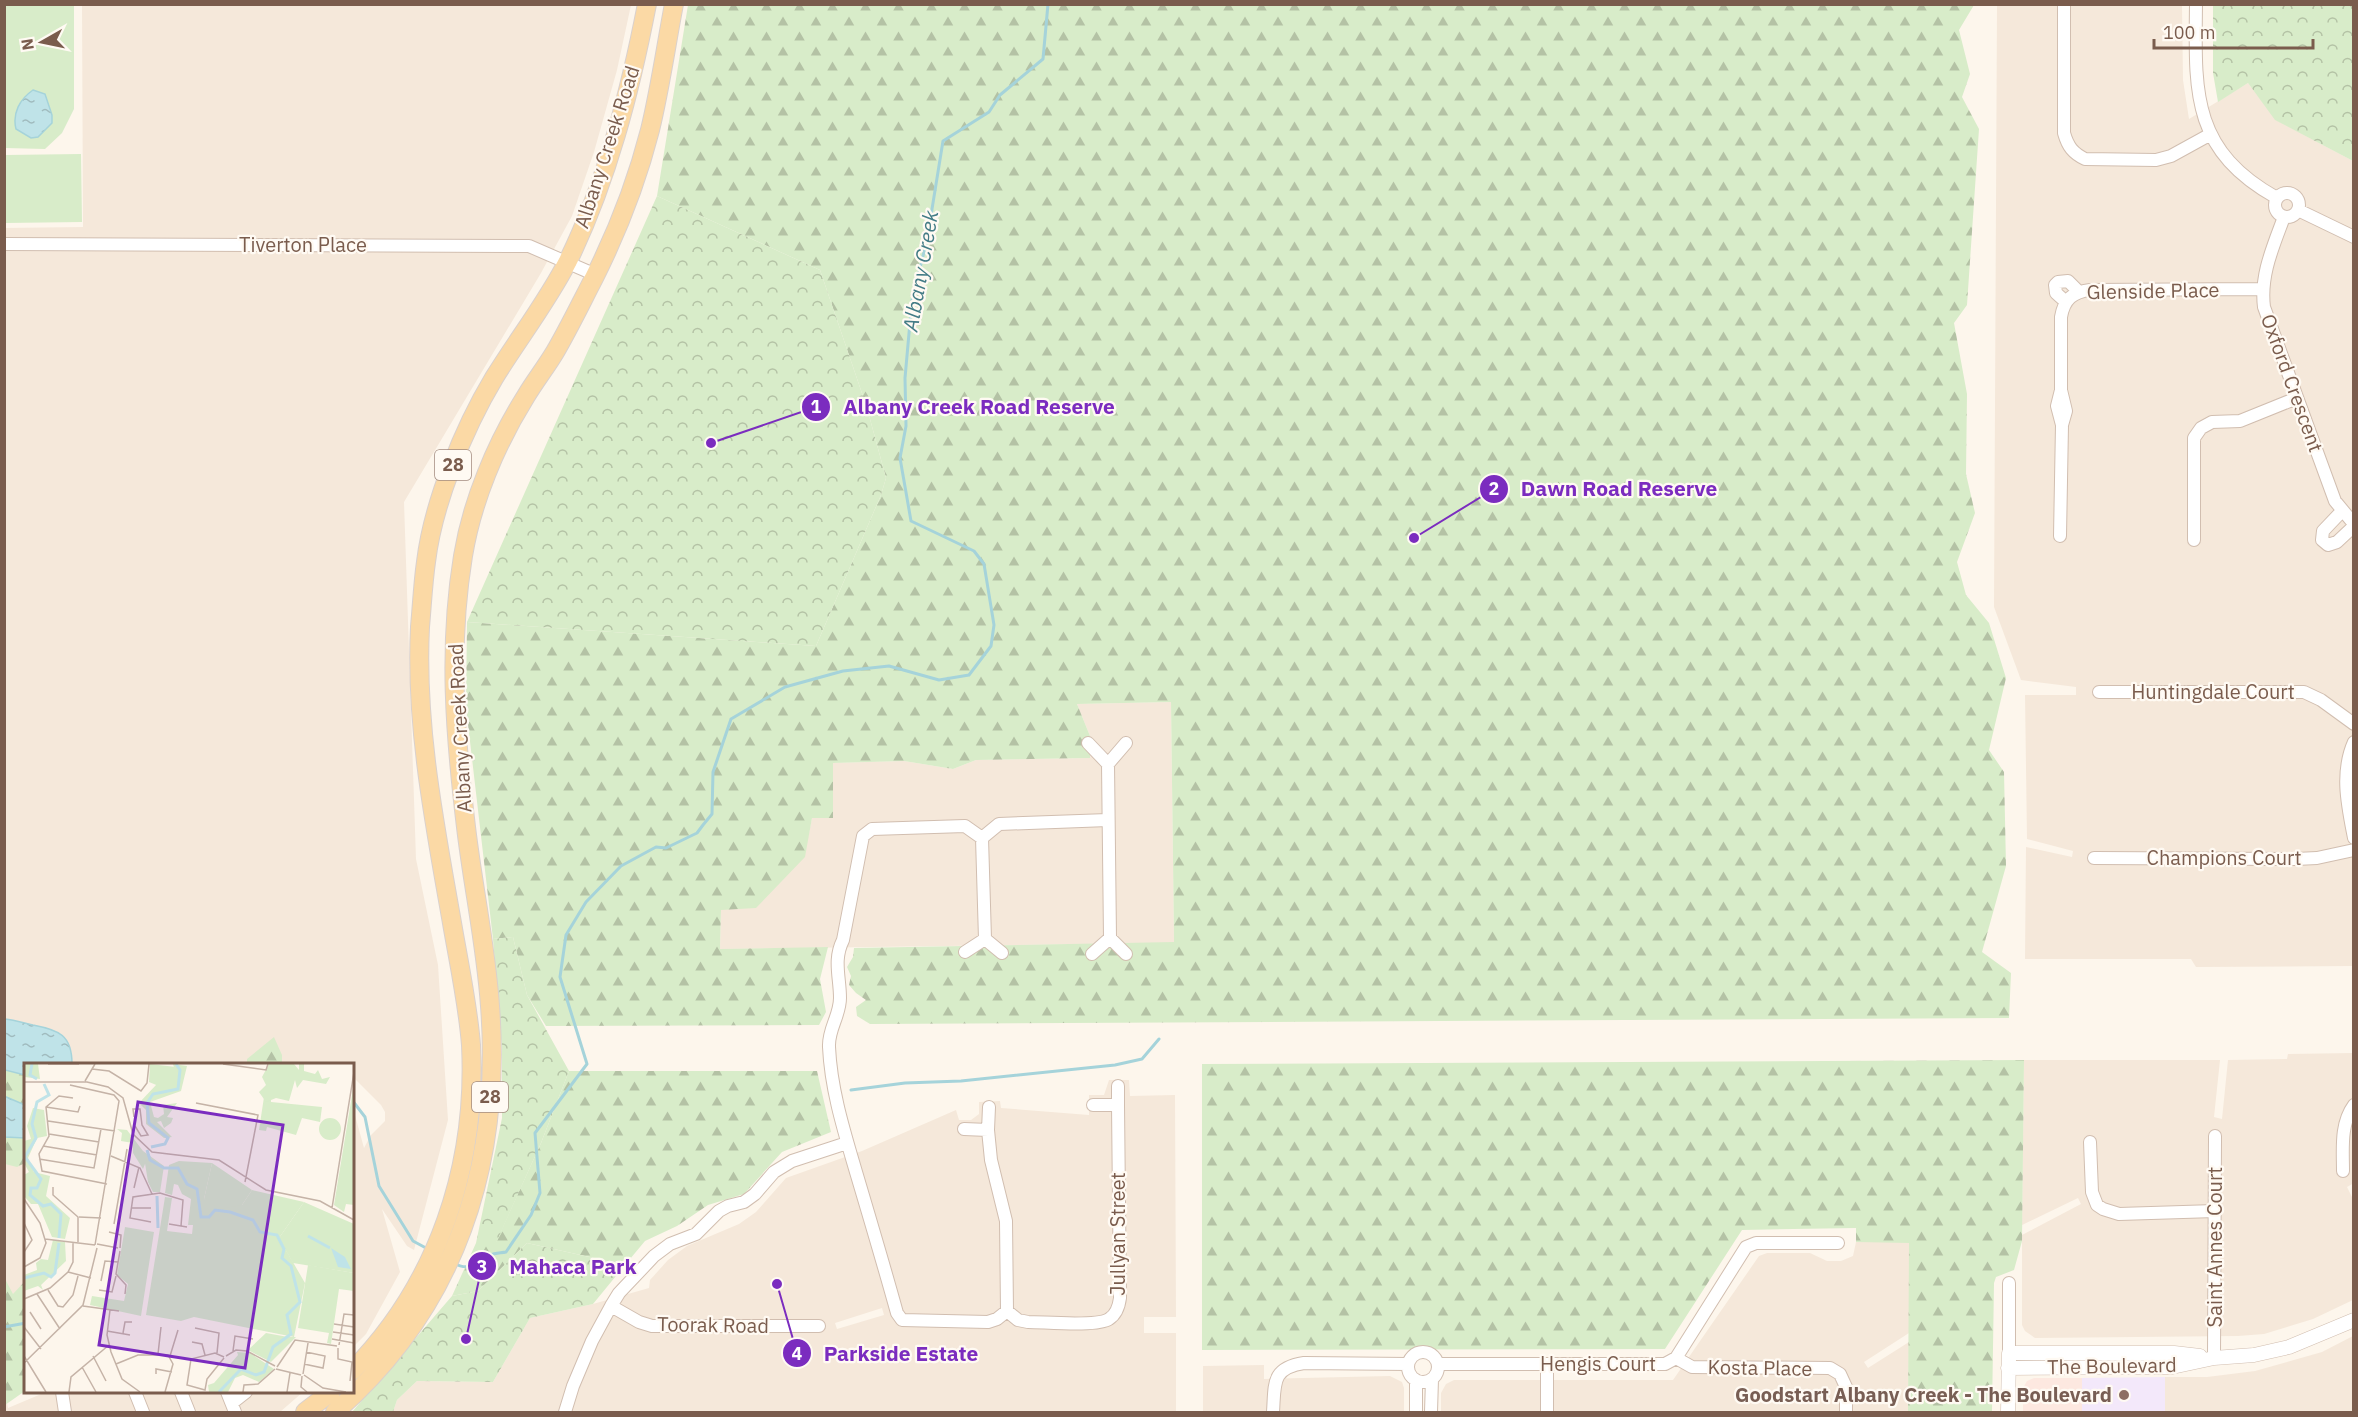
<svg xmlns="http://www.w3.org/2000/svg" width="2358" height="1417" font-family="'IBM Plex Sans',sans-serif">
<defs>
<pattern id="forest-firs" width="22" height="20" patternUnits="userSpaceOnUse" patternTransform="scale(1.5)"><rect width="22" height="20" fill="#d8ecc9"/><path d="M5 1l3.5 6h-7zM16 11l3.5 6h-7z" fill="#b4c2a5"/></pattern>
<pattern id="park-crowns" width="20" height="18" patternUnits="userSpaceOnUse" patternTransform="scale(1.5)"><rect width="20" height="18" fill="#d8ecc9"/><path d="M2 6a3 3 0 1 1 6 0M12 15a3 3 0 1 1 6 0" fill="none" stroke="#b4c2a5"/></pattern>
<pattern id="water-ripples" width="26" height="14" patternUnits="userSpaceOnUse" patternTransform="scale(1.5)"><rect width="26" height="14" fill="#bfe3e8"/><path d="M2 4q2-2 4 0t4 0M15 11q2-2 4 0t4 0" fill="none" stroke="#a0bbbe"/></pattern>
</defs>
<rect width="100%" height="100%" fill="#fdf6ec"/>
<path fill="#f5e8da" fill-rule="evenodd" d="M 82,5 L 631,5 L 617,70 L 594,152 L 572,216 L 541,273 L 404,502 L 416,859 L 438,965 L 448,1120 L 414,1250 L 407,1246 L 382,1209 L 400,1272 L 366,1334 L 353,1347 L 353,1108 L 364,1148 L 371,1135 L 385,1121 L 385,1112 L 381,1105 L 353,1077 L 352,1064 L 26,1064 L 25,1357 L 5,1358 L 4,228 L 83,227 Z
M 1997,5 L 2182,5 L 2183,80 L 2189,119 L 2248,83 L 2276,120 L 2353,161 L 2353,966 L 2196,967 L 2191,959 L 2025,959 L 2026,847 L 2072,857 L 2073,851 L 2027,839 L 2025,695 L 2076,695 L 2076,687 L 2021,680 L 1994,607 Z
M 1171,702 L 1174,943 L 720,949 L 721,910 L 804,857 L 812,818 L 832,763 L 904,761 L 953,769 L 976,760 L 1090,758 L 1090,736 L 1077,704 Z
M 2353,1053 L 2354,1183 L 2347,1187 L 2353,1199 L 2353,1300 L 2313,1319 L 2264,1334 L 2238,1336 L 2035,1338 L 2025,1331 L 2022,1325 L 2022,1235 L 2081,1204 L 2078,1198 L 2022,1225 L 2024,1060 L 2220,1060 L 2214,1117 L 2222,1119 L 2228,1060 L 2287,1059 L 2288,1054 Z
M 1109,1080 L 1129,1080 L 1130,1096 L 1175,1095 L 1176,1317 L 1144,1317 L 1144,1333 L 1176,1333 L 1176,1412 L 393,1412 L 397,1400 L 417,1381 L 493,1382 L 530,1318 L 593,1304 L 649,1288 L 650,1280 L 668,1260 L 687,1246 L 739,1224 L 756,1212 L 786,1178 L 862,1151 L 956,1110 L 959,1120 L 971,1120 L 979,1114 L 979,1102 L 1000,1101 L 1001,1108 L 1089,1115 L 1089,1095 L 1104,1095 ZM 882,1308 L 884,1315 L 837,1329 L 835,1323 Z
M 1856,1242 L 1909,1242 L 1909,1333 L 1864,1362 L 1868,1368 L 1909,1342 L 1908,1412 L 1441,1412 L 1441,1393 L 1446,1384 L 1454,1380 L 1673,1380 L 1759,1256 L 1767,1253 L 1810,1253 L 1827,1261 L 1841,1261 L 1853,1256 Z
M 2353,1336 L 2353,1412 L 2165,1412 L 2165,1377 L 2207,1377 L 2255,1371 L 2322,1352 Z
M 1264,1365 L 1264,1379 L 1390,1376 L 1402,1382 L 1404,1388 L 1404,1412 L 1203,1412 L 1203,1366 Z
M 4,1387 L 8,1408 L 46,1392 L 303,1392 L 280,1412 L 5,1412 Z"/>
<path fill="#fde8e0" d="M 2034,1378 L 2082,1378 L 2082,1412 L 2023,1412 L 2023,1388 L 2027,1381 Z"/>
<path fill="#f3e8fa" d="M 2165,1377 L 2165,1412 L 2082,1412 L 2082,1378 Z"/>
<path fill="#d8ecc9" d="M 5,5 L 74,5 L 74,109 L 62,133 L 45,149 L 5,148 Z
M 81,154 L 82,222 L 5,223 L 5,155 Z"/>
<path fill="url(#forest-firs)" d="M 688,5 L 1974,5 L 1959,30 L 1970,74 L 1962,97 L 1979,129 L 1967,305 L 1954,323 L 1967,394 L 1966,474 L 1975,513 L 1957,562 L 1966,595 L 1989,623 L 2006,678 L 1989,750 L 2004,772 L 2006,866 L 1982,952 L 2011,973 L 2009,1018 L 870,1024 L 857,1016 L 856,1007 L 866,1000 L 856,993 L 849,985 L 851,976 L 847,967 L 853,957 L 854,948 L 1174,942 L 1171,702 L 1077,704 L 1090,736 L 1090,758 L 976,760 L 953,769 L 904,761 L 833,763 L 833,818 L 812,818 L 805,857 L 756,908 L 721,910 L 720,949 L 828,947 L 820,979 L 826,1012 L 819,1025 L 546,1026 L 527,995 L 513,937 L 493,939 L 466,707 L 467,622 L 816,646 L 881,495 L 886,478 L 867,408 L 820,270 L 657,196 Z
M 274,1037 L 282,1055 L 282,1064 L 247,1064 L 247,1059 Z
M 2024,1060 L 2022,1241 L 2014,1270 L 1996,1277 L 1994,1283 L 1992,1412 L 1908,1412 L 1909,1243 L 1856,1242 L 1856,1228 L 1742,1230 L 1665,1349 L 1202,1350 L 1202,1064 Z
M 4,1070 L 25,1075 L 25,1105 L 5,1096 Z
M 569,1071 L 817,1071 L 831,1132 L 782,1152 L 744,1194 L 708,1205 L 677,1226 L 645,1241 L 625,1265 L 527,1243 L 478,1291 L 452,1296 L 476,1243 L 496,1242 L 541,1143 Z
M 15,1136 L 25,1138 L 25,1163 L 17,1167 L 5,1164 L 5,1137 Z
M 4,1277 L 13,1294 L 26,1280 L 25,1391 L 5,1405 Z"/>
<path fill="url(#park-crowns)" d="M 2213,5 L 2353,5 L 2353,161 L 2275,120 L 2248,83 L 2218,102 L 2213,73 Z
M 657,196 L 820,270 L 867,408 L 886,478 L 881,495 L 816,646 L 467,622 Z
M 513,937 L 527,995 L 569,1071 L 541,1143 L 496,1243 L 476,1243 L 502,1118 L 502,1050 L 493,939 Z
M 527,1243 L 625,1265 L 593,1304 L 530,1318 L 493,1382 L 417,1381 L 397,1400 L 393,1412 L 352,1412 L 452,1296 L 478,1291 Z"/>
<path fill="url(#water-ripples)" stroke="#a5d3da" stroke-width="1.5" d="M 33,90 L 45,94 L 52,115 L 52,123 L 38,137 L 31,138 L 16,129 C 12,113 20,99 33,90 Z
M 5,1019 C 14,1020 24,1023 33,1025 C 59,1030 72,1035 72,1064 L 26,1064 L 25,1075 L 5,1070 Z
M 4,1096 L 25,1105 L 25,1138 L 5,1137 Z"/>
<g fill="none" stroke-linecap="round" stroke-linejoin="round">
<path stroke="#a5d3da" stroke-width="3" d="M 851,1090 L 905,1083 L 961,1081 L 1115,1065 L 1142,1059 L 1159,1039
M 352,1100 L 365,1117 L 379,1186 L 413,1241 L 426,1248
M 453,1263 C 473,1273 474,1261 490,1255 C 495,1253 501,1253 506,1252 L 531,1215 L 540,1193 L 535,1133 L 587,1064 L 560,977 L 566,935 L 586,902 L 621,866 L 656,847 L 666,848 L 697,833 L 703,825 L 712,814 L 713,772 L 731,719 L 785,687 L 843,671 L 889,666 L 939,680 L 969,675 L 991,646 L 994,625 L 984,564 L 974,551 L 911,521 L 900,458 L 906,426 L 905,378 L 912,300 L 927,240 L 943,141 L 989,112 L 1000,95 L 1043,59 L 1048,4
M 4,1327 L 26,1323"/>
<defs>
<path id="minor" d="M 2064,4 L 2064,133 C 2068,147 2073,153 2085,159 L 2156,160 L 2171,156 L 2211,134
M 2196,4 C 2195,92 2191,150 2277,198
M2275 205a12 12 0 1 1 24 0a12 12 0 1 1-24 0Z
M 2298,210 L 2354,237
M 2284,217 C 2273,247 2260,275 2264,307 L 2335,501 L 2354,524
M 4,244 L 529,246 L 596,275
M 2066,302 L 2056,293 L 2055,285 L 2058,282 L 2068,281 L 2078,291
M 2062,425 L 2057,406 L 2061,390 L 2061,317 C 2064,299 2073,292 2090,290 L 2262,289
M 2342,511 L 2323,531 L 2322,540 L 2328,545 L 2337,542 L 2354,526
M 2060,536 L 2062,425 L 2066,411 L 2061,390
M 2194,540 L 2194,438 L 2201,428 L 2212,422 L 2240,421 L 2297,398
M 2099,692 L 2304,692 L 2321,700 L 2354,724
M 2354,742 C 2340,773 2348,807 2354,838
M 1088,743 L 1108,764 L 1126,743
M 1108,764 L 1110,938
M 1108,820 L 999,824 L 982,838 L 965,826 L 872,829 L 863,836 L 843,940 C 833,960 840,977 840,998 C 840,1016 828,1029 829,1047 C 831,1090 844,1131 856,1172 C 870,1219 884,1266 897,1313 L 902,1320 L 988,1322 L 997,1319 L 1007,1311 L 1018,1320 L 1028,1322 C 1045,1322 1097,1327 1109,1319 C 1117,1314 1119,1306 1120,1298 L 1118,1105
M 982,838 L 985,939
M 2094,858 L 2296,859 L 2317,858 L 2354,850
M 965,952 L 985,939 L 1002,953
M 1092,954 L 1110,938 L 1126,954
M 1093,1105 L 1118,1105 L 1118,1086
M 964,1129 L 988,1130 L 989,1107
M 988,1130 L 991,1160 L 1006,1221 L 1007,1311
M 2090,1142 L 2092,1192 L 2097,1205 L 2103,1209 L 2119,1214 L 2215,1211
M 2343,1171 C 2343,1149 2340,1124 2354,1105
M 611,1306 L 639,1322 L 652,1326 L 819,1326
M1408 1367a15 15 0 1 1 30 0a15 15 0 1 1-30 0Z
M 2009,1353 L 2009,1283
M 1676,1358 L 1692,1367 L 1830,1368 L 1840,1374 L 1846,1387 L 1846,1412
M 2214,1358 L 2215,1136
M 1438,1364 L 1665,1364 L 1676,1358 L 1746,1247 L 1756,1243 L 1838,1243
M 1547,1365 L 1547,1412
M 62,1392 L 65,1412
M 135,1392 L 143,1412
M 181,1392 L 189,1412
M 227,1392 L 235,1412
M 232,1403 L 246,1392
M 565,1412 L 573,1386 L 592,1341 L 611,1306 L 619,1293 L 654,1256 L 670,1244 L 696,1234 L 719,1211 L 728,1206 L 744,1202 L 755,1194 L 774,1172 L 792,1161 L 847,1143
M 1273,1412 C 1275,1384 1271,1368 1304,1363 L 1408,1364
M 1416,1412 L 1416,1380
M 1431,1412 L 1432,1379"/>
<path id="tertiary" d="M 2008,1368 L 2172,1367 L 2214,1358 L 2254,1355 L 2289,1347 L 2354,1320
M 2008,1412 L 2009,1353 L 2174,1353 L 2200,1356"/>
<path id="primary" d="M 352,1371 C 438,1284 477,1166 471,1045 C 468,1005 459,964 452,923 C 435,826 415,726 420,627 C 422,605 423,583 426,562 C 433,503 464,428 494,378 C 518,339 547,302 568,261 C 607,181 630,92 647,4
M 305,1412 L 331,1392
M 335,1412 C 456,1307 502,1164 490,1006 C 486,946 473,887 466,827 C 455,735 448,648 463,556 C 472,501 496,444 526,396 C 535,381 546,367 555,352 C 569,328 581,303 594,278 C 617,232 637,181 650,130 C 660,89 666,46 674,4"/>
</defs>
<use href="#minor" stroke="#d1beb0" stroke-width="14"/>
<use href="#tertiary" stroke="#d1beb0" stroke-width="15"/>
<use href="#primary" stroke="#dad1cd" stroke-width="20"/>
<use href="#minor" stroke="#fff" stroke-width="12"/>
<use href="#tertiary" stroke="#fff" stroke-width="14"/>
<use href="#primary" stroke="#fbd9a5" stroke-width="18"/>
</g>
<circle fill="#8d6e63" stroke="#fffaf3" stroke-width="2" cx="2124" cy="1395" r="6"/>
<g text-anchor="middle" stroke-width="4.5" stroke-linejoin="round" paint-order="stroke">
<g fill="#fffaf3" stroke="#a28b7f" stroke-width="1.5">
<rect x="435" y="450" width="36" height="30" rx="4.5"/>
<rect x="472" y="1082" width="36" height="30" rx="4.5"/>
</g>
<g font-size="18" font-weight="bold" fill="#7a5c4d">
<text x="453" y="471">28</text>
<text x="490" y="1103">28</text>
</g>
<g font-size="20" fill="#7a5c4d" stroke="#fffaf3">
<text transform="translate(607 147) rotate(-72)" y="7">Albany Creek Road</text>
<text x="303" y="252">Tiverton Place</text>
<text transform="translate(2153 291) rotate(-1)" y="7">Glenside Place</text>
<text transform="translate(2292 383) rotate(70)" y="7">Oxford Crescent</text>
<text x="2213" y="699">Huntingdale Court</text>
<text transform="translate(460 728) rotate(-93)" y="7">Albany Creek Road</text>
<text x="2224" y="865">Champions Court</text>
<text transform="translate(1118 1234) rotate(-90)" y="7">Jullyan Street</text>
<text transform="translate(2215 1247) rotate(-90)" y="7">Saint Annes Court</text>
<text transform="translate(713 1325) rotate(1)" y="7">Toorak Road</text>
<text x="1598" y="1371">Hengis Court</text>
<text transform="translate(2112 1366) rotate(-1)" y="7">The Boulevard</text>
<text transform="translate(1760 1368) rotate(1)" y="7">Kosta Place</text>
</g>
<g font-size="20" font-weight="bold" fill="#785e54" stroke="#fffaf3" text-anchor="end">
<text x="2112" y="1402">Goodstart Albany Creek - The Boulevard</text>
</g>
<g font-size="21" font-style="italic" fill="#437c86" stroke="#fffaf3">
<text transform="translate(921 271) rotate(-80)" y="7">Albany Creek</text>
</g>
</g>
<g transform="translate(24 1063)">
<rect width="330" height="330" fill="#fdf6ec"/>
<path d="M 240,34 L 247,35 L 247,39 L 298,44 L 296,59 L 278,55 L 272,72 L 243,64 L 242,68 L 235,67 ZM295 66a11 11 0 1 1 22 0a11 11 0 1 1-22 0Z" fill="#d8ecc9"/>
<path d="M 149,1 L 163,3 L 157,28 L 126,39 L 130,54 L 134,55 L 140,51 L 139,42 L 153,40 L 143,54 L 149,55 L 147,60 L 140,65 L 137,58 L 133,59 L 148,74 L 140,75 L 122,61 L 122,47 L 115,40 L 132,22 L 155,22 ZM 245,1 L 270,1 L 275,7 L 275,1 L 280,1 L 280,8 L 291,11 L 294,7 L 298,16 L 306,14 L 302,21 L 279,17 L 273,25 L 271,17 L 265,38 L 252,35 L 242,39 L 235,29 L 242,22 L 238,14 ZM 119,88 L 140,103 L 136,129 L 129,129 L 124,119 ZM 155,98 L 188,100 L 180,136 L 218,142 L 228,127 L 280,139 L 255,175 L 281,220 L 270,274 L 170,254 L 157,258 L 122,252 L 141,134 L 148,135 L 143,168 L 168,171 L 169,162 L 164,162 L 167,136 L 158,131 L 154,122 L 150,121 L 148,132 L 141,130 L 145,102 ZM 101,164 L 130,169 L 117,253 L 66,242 L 68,233 L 100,238 L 104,221 L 93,212 Z" fill="#d8ecc9"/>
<path d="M 330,20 L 330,142 L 322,141 L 320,149 L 310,142 ZM 280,139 L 330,161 L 330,210 L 269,200 L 255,175 Z" fill="#d8ecc9"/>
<path d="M 0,1 L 14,1 L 16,16 L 1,14 ZM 126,1 L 152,4 L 156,14 L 152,25 L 147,28 L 125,19 ZM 9,45 L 20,47 L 23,73 L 13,75 L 4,95 L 10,109 L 26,113 L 22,133 L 46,155 L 41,176 L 28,174 L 14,141 L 7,141 L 0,133 L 0,112 L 5,109 L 0,100 L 0,78 L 7,76 L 3,63 ZM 93,66 L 103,67 L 119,88 L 123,96 L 119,106 L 109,90 L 109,80 L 97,78 L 98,70 ZM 188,100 L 228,127 L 218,142 L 196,146 L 180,136 ZM 29,177 L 41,179 L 42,198 L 17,222 L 19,227 L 14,223 L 0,228 L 0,212 L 13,207 L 12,200 L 17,196 L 24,197 ZM 284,202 L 330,210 L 330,228 L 315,226 L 307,281 L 303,280 L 305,270 L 274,265 ZM 242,270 L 264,274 L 272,274 L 247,299 L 224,287 ZM 213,289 L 226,290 L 250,306 L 235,319 L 219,312 L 211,315 L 204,329 L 185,329 L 184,322 L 190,320 L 214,292 Z" fill="#d8ecc9"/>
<path d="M 307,185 L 321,194 L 327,206 L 314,204 Z" fill="#bfe3e8"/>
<path fill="none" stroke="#bfe3e8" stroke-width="3" d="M 8,1 L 6,12 L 13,16M 20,21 L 25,32 L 13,39 L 8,61 L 12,75 L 1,94 L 17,116 L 13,125 L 7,125 L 6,132 L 19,143 L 27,141 L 37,151 L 35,175M 127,84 L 141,81 L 144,75 L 125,60 L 123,40 L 129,31 L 154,26 L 156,7 L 152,1M 123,87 L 126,97 L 140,105 L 154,105 L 163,121 L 173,126 L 177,154 L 185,154 L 191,147 L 206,149 L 229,157 L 236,169 L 253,172 L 260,186 L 258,195 L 267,203 L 276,239 L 263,252 L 267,271 L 249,284 L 240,309 L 232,312 L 217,306 L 195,329M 133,133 L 134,165M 284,173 L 306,185M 0,215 L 20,210 L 27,214 L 31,210 L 35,180"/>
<path fill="none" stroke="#c5b3a7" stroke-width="1.5" d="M 24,1 L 55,1M 199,1 L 242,7 L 244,1M 68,6 L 85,8 L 117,28 L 123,20 L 125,1M 61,18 L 71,1M 0,19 L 63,19 L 84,24 L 99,35 L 109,71 L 128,89 L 195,97 L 242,127 L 296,138 L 330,157M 46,22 L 90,32 L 95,38 L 71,182M 49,35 L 35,33 L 22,44 L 25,73 L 15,91 L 18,108 L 83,121M 172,40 L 234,52 L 221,119M 22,44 L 54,49 L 56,43M 110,54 L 109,46 L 116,46 L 118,62 L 124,72 L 117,73 L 111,63M 24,58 L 91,68M 25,71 L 75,79M 19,83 L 73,92M 87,93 L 116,105 L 128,131M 15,96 L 70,105 L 77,66M 29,124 L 29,132 L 54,154 L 54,179M 110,125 L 115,104M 0,136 L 16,160 L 22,180 L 16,195 L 0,204M 108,145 L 127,145M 308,145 L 330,9M 55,154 L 77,155M 127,159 L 106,155 L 109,134 L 136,130 L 159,137 L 157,163M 0,160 L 8,177 L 0,189M 90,161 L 103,86M 145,161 L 163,164M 85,169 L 97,172 L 96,185M 21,176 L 71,182M 73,181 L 94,185M 96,188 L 92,211 L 102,222 L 101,231M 44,209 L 67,215M 77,218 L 81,198 L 94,199M 24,227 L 34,243 L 39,244 L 49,232 L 54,213M 75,227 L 88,229 L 92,213M 13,231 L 36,266M 0,236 L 26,225 L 44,209 L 49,199 L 49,179M 59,243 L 95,248M 86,247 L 83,272 L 87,289 L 98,316 L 116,329M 6,249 L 17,266M 310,261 L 330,264M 0,264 L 17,286M 171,265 L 195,270 L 193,290M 83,268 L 106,272M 309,269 L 330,272M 99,270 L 101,259 L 108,259M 308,276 L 330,280M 168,279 L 178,281 L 181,292M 315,282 L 320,251 L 330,252M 314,285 L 314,296 L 328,299 L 326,318M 209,288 L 211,273 L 229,276M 134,291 L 137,264M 0,293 L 22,329M 69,293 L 82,318M 146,293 L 154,267M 202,293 L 212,287 L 223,288 L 251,303M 200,294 L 191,290 L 167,296 L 163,322 L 181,327 L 183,316 L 200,295M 0,300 L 59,242 L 73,185M 92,301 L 114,292 L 144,292 L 149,301 L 141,329M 280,301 L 299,305 L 301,293 L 282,289M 58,304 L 72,329M 253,304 L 271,277 L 313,283M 252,306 L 277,312M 132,311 L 132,306 L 148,309M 279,311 L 284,280M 280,312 L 299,325 L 322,329M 278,313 L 277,324 L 283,329M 45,329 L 47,314 L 85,282M 219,329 L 220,322 L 234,321 L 251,306M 263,329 L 266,310"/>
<path fill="#7b2cbf" fill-opacity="0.15" stroke="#7b2cbf" stroke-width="3" d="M 114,39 L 259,62 L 221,305 L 75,282 Z"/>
<rect width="330" height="330" fill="none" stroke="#7a5c4d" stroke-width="3"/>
</g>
<path fill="none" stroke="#7b2cbf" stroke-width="2" d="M711 443L816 407M1414 538L1494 489M466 1339L482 1266M777 1284L797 1353"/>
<g fill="#7b2cbf" stroke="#fffaf3" stroke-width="2">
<circle cx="711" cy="443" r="6"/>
<circle cx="1414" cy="538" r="6"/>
<circle cx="466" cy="1339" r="6"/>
<circle cx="777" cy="1284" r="6"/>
<circle cx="816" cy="407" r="15"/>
<circle cx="1494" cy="489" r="15"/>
<circle cx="482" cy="1266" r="15"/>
<circle cx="797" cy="1353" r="15"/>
</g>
<g font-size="18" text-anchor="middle" font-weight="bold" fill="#fff">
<text x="816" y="413">1</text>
<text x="1494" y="495">2</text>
<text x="482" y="1273">3</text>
<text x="797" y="1360">4</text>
</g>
<g font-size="21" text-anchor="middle" font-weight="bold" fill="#7b2cbf" stroke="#fffaf3" stroke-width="4.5" stroke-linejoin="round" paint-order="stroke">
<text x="979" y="414">Albany Creek Road Reserve</text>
<text x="1619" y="496">Dawn Road Reserve</text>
<text x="573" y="1274">Mahaca Park</text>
<text x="901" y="1361">Parkside Estate</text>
</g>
<rect width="2358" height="1417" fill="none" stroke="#7a5c4d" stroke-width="12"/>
<g transform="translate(42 42) rotate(261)" stroke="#fffaf3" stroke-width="4.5" paint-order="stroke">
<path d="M0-4.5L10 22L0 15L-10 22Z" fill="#7a5c4d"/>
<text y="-9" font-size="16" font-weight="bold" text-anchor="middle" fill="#7a5c4d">N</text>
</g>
<path d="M2154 39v9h159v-9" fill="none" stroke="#7a5c4d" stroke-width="3"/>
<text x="2163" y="39" font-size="18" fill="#7a5c4d" stroke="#fffaf3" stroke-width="4.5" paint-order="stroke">100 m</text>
</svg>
